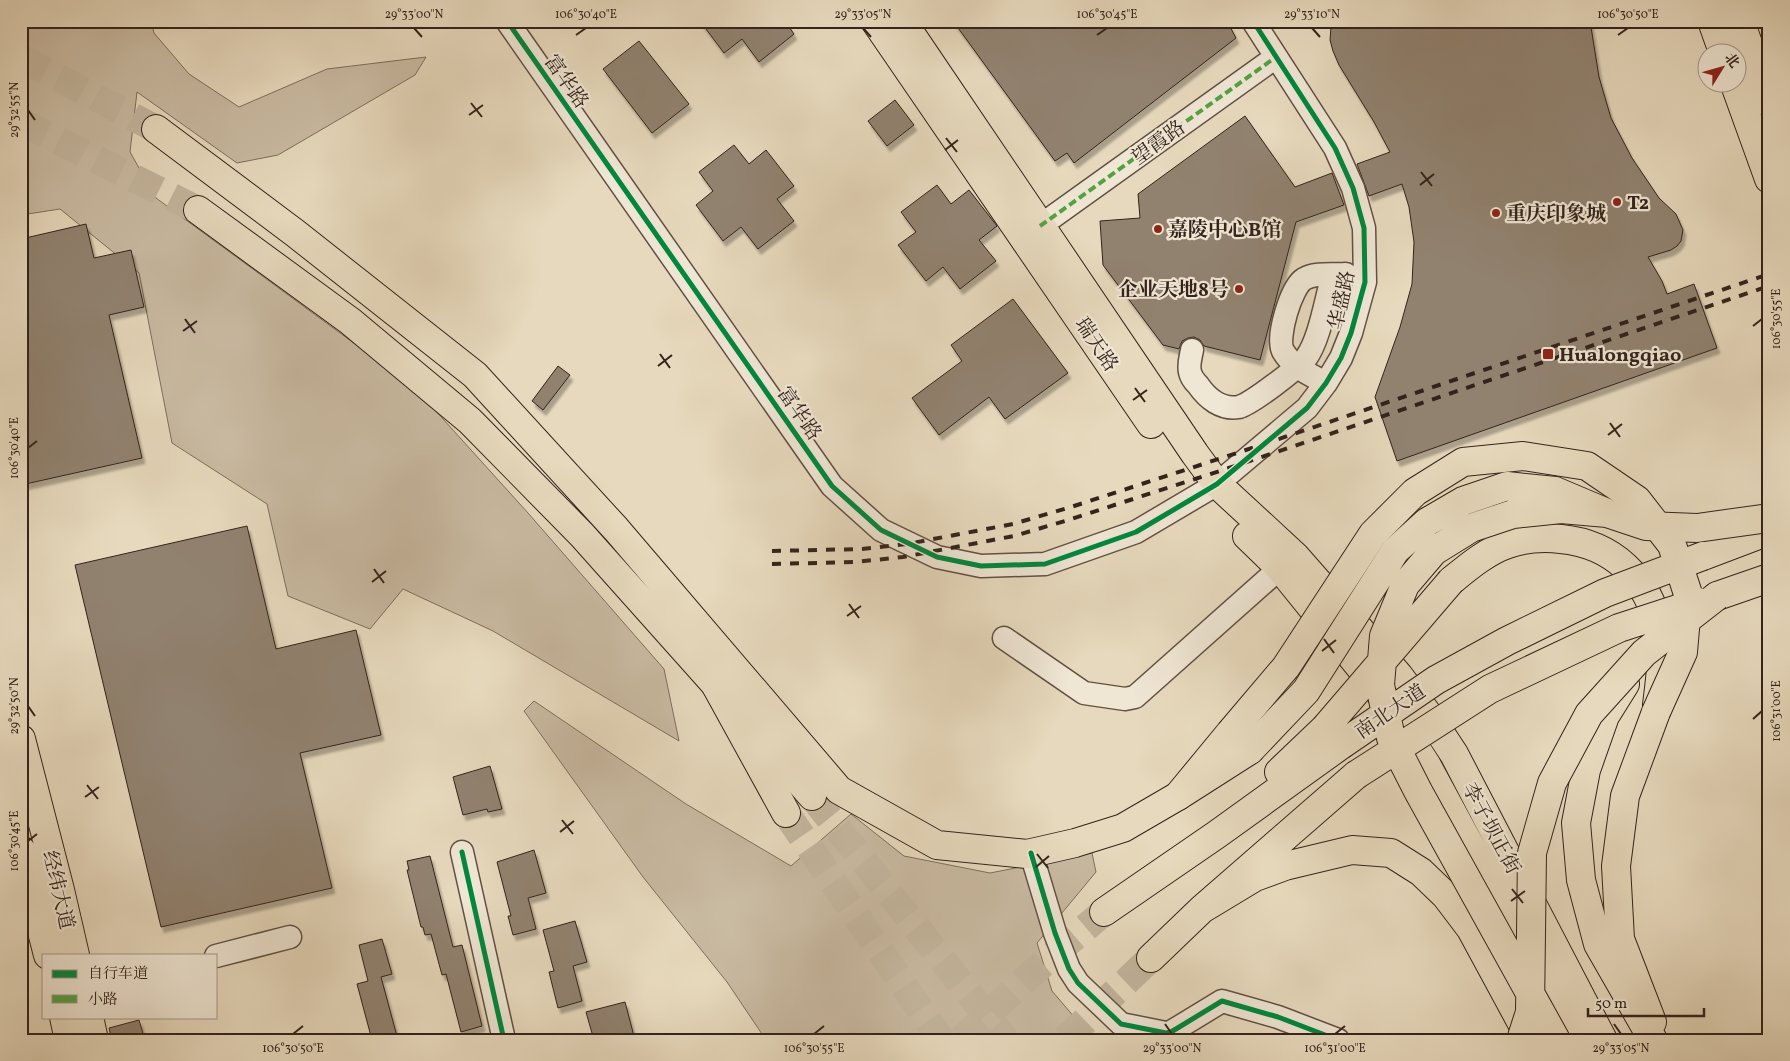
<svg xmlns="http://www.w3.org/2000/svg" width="1790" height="1061" font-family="Vollkorn,'Noto Serif SC',serif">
<defs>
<filter id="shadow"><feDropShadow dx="3" dy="5.5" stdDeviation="1" flood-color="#0004"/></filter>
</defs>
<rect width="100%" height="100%" fill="#e7d9bd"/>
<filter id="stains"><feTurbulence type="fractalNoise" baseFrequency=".004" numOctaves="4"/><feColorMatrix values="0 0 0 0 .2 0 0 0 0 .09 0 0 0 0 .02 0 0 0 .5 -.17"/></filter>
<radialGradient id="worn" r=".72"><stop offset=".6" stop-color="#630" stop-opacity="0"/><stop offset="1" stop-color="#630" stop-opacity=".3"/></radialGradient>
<path fill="#c9baa2" stroke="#7e6e5f" d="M 21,21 L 151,21 L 154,33 L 189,74 L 239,107 L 327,69 L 426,57 L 415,75 L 278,155 L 237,163 L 137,92 L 130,152 L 156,198 L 415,388 L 528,513 L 664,669 L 679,741 L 493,631 L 403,589 L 370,629 L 288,596 L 267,504 L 172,443 L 139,273 L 60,209 L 21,215 Z
M 534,701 L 686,804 L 791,866 L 851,814 L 904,856 L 990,873 L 1092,853 L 1096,872 L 1037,943 L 1052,991 L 1094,1040 L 766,1040 L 727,982 L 643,877 L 524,711 Z"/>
<path fill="#918270" stroke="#34231c" filter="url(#shadow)" d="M 700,21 L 785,21 L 794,34 L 759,62 L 742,39 L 724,53 Z
M 953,21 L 1227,21 L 1236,38 L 1074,163 L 1067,153 L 1055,161 Z
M 1334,21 L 1590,21 L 1599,77 L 1611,118 L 1632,158 L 1659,198 L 1676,214 L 1683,230 L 1681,241 L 1677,246 L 1671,250 L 1648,257 L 1662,281 L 1667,294 L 1694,284 L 1717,348 L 1397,461 L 1375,397 L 1400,327 L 1412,284 L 1414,242 L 1409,207 L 1402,184 L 1369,196 L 1357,164 L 1390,152 L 1374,122 L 1339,65 L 1333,51 L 1330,40 L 1331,27 Z
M 639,41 L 689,104 L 652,133 L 603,69 Z
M 895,100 L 914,125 L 887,146 L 868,121 Z
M 1245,116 L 1295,187 L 1332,173 L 1344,205 L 1296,222 L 1260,360 L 1204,346 L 1200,340 L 1194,337 L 1188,338 L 1182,341 L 1179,349 L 1163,345 L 1103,265 L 1100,221 L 1140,218 L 1138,194 Z
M 734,145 L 749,164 L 766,150 L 794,186 L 777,199 L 794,221 L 758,249 L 741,227 L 723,241 L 696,205 L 713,191 L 699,172 Z
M 937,185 L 951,204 L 969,190 L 997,226 L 979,240 L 996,261 L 960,289 L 943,267 L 926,281 L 898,245 L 916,232 L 901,212 Z
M 86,224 L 94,258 L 131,250 L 144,307 L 109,315 L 142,458 L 21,485 L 21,239 Z
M 1013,299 L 1068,373 L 1005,419 L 989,397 L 939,435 L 912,398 L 962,361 L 951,345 Z
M 558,366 L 570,375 L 543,410 L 532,401 Z
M 247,526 L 276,649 L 356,630 L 381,735 L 300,753 L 332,888 L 161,927 L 75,565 Z
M 490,766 L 502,809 L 488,812 L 487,809 L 463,815 L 453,777 Z
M 534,850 L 546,893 L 528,898 L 536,929 L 513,935 L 508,916 L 511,916 L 497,862 Z
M 430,856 L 453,947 L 462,945 L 482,1026 L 461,1032 L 446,974 L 442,975 L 431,934 L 425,935 L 423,927 L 421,927 L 407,870 L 409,870 L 407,861 Z
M 575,921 L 587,962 L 573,966 L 582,1001 L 558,1008 L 549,972 L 554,971 L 543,930 Z
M 382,939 L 392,974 L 381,977 L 398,1040 L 372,1040 L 357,984 L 368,981 L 359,945 Z
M 625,1002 L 635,1040 L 594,1040 L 586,1012 Z
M 139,1020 L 145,1040 L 112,1040 L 109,1028 Z"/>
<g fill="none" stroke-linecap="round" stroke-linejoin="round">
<path stroke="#c3b59d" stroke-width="28" stroke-dasharray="28 14" stroke-linecap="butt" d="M 21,58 L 156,129
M 21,122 L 198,210
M 786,813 L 941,1040"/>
<path stroke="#c3b59d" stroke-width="28" stroke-dasharray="28 14" stroke-linecap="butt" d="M 812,796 L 1006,1040
M 961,1040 L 1031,974 L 1104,912
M 1065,1040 L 1151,958"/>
<defs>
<path id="minor" d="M 507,21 L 832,486 L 881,530 L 937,557 L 981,566 L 1045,564 L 1136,532 L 1202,493 L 1217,484 L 1307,408 L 1326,383 L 1341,358 L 1351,333 L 1365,282 L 1364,228 L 1353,188 L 1335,148 L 1253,21
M 1040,226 L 1276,57
M 1192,350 C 1191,356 1188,365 1190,372 C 1191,377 1194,381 1198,385 C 1207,398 1221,410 1239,407 C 1251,404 1298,368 1306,358 C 1320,339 1326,298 1333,275
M 1326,383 C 1311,375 1292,367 1283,351 C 1276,338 1291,287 1304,279 C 1316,272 1333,275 1346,274
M 1004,638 L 1084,693 L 1125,699 L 1135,697 L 1280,568
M 462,852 L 504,1040
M 1031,853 L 1055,933 L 1069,969 L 1078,983 L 1121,1024 L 1166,1033 L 1171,1032 L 1222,1001 L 1278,1017 L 1338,1040
M 216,956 L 290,937"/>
<path id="major" d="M 875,21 L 1151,424
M 902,21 L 1195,454 L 1217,484 L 1295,556 L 1360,630 L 1399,676 L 1429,716 L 1454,754 L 1603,1040
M 1712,21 L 1723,52
M 1740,21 L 1769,103
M 1734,82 L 1769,179
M 156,129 L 295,233 L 475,375 L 616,529 L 839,790 L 937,845 L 1027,854 L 1075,843 L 1123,828 L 1178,796 L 1230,733
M 198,210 L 350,321 L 470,421 L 582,535 L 715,684 L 786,813
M 1247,536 L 1280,568 L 1377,688 L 1426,764 L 1575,1040
M 21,739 L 60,890 L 75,955
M 21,850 L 48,955
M 64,1017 L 69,1040
M 89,1017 L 94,1040
M 1652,1022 L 1620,939 L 1616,866 L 1625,796 L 1656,712"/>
<path id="highway" d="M 1703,556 L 1769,531
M 1451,581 C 1468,567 1487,551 1508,544 C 1525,538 1543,537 1561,539 C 1613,544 1648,578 1659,629 C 1664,655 1660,680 1657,705
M 1717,596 L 1769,578
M 715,684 L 812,796
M 1625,684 L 1605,716 L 1586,770 L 1576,823 L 1581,880 L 1598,944 L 1653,1040
M 1279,772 L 1325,728
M 1178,796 L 1250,750
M 1202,909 L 1255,877 L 1285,866 L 1352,850 L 1391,853 L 1421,872 L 1446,896 L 1471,929 L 1531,1040
M 1104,912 L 1216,835 L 1341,745
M 1151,958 L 1202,909 L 1356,775"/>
</defs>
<use href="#minor" stroke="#615044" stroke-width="25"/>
<use href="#major" stroke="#34231c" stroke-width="30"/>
<use href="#highway" stroke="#34231c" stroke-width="30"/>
<use href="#minor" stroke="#efe6d4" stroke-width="22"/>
<use href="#major" stroke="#e7d9bd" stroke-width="28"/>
<use href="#highway" stroke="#e7d9bd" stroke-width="28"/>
<path stroke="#34231c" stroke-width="4" stroke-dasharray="9 9" stroke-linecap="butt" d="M 772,551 L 862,549 L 907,544 L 1013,524 L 1071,507 L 1237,453 L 1769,274
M 772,564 L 855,562 L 903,557 L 1014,536 L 1065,521 L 1232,467 L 1769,286"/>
<defs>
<path id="major-bridge" d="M 1230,733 L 1286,667 L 1373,534 L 1415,492 L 1463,462 L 1523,456 L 1587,466 L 1637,500 L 1672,545 L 1688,594 L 1683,652 L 1656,712"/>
<path id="highway-bridge" d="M 1325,728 L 1451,581
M 1341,745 L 1436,680 L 1507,641 L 1605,593 L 1703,556
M 1250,750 L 1306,691 L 1395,551 L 1427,522 L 1463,501 L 1507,486 L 1555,491 L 1607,513 L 1646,526 L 1697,528 L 1769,518
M 1356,775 L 1490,689 L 1619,628 L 1699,602
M 1521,1040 L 1530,1012 L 1532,853 L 1552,783 L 1589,714 L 1644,653 L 1717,596
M 1556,1040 L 1418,791 L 1391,738 L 1380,685 L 1384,636 L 1405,585 L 1434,551 L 1471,528 L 1513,514 L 1561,509 L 1607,513"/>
</defs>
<use href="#major-bridge" stroke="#34231c" stroke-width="30" stroke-linecap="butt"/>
<use href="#highway-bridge" stroke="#34231c" stroke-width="30" stroke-linecap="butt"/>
<use href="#major-bridge" stroke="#e7d9bd" stroke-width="28"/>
<use href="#highway-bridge" stroke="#e7d9bd" stroke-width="28"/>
<path stroke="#53a241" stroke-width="4" stroke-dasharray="8 4" stroke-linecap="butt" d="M 1040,226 L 1276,57"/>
<defs>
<path id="cycleway" d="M 507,21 L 832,486 L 881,530 L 937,557 L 981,566 L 1045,564 L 1136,532 L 1202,493 L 1217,484 L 1307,408 L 1326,383 L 1341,358 L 1351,333 L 1365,282 L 1364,228 L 1353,188 L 1335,148 L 1253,21
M 462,852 L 504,1040
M 1031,853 L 1055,933 L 1069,969 L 1078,983 L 1121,1024 L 1166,1033 L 1171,1032 L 1222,1001 L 1278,1017 L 1338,1040"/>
</defs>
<use href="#cycleway" stroke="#efe6d4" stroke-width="8"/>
<use href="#cycleway" stroke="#00873e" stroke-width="5"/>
</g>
<path fill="none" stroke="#34231c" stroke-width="2" d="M 414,28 L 422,37M 863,28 L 871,37M 1312,28 L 1320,37M 576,35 L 586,28M 1097,35 L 1107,28M 1618,35 L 1628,28M 471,103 L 482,117M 28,110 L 35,120M 469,115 L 483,105M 946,138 L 957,152M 945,150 L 958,140M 1421,172 L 1432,186M 1420,185 L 1434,174M 185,319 L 195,333M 1753,326 L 1762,319M 183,331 L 197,321M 660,354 L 670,368M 658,366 L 672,355M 1135,388 L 1145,402M 1133,400 L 1147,390M 1610,423 L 1620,437M 1608,435 L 1622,424M 28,448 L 37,441M 374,569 L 384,583M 372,582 L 386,571M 849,604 L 859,618M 847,616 L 861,606M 1324,639 L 1334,653M 1322,651 L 1336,640M 28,706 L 35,716M 1753,719 L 1762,711M 87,785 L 98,799M 85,797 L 99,787M 562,820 L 573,834M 560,832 L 574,821M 28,841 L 37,834M 1037,854 L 1048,868M 1036,867 L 1049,856M 1512,889 L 1523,903M 1511,901 L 1525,891M 1165,1024 L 1172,1034M 1614,1024 L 1621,1034M 293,1034 L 303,1026M 814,1034 L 824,1026M 1335,1034 L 1345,1026"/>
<g fill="#8f2418" stroke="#efe6d4" stroke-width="2">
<circle cx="1617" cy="202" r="5"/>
<circle cx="1496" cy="213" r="5"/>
<circle cx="1158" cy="229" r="5"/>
<circle cx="1239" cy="289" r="5"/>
<rect x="1542" y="348" width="12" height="12" rx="2.5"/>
</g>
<g text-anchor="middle" stroke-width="4.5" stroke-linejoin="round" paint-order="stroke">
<g font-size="20" fill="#34231c" stroke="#efe6d4">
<text transform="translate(567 81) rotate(55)" y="7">富华路</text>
<text transform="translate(1158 142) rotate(-36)" y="7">望霞路</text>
<text transform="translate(1341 300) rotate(-78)" y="7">华盛路</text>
<text transform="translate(1097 344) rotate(56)" y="7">瑞天路</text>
<text transform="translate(800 413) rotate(55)" y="7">富华路</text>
<text transform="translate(1390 711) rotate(-34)" y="7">南北大道</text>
<text transform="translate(1492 828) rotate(62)" y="7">李子坝正街</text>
<text transform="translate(59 890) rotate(77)" y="7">经纬大道</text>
</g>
<g font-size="20" font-weight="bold" fill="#34231c" stroke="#efe6d4" text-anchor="start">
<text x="1627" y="209">T2</text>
<text x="1506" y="220">重庆印象城</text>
<text x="1168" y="236">嘉陵中心B馆</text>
<text x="1229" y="296" text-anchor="end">企业天地8号</text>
<text x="1559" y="361">Hualongqiao</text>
</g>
</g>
<rect width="1790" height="1061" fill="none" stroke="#e7d9bd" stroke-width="55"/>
<rect x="42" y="954" width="175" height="65" fill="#efe6d4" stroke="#a4988a"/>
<rect x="52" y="970" width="25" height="8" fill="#00873e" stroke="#a4988a"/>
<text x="88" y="978" font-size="15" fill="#34231c">自行车道</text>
<rect x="52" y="995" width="25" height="8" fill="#53a241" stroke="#a4988a"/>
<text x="88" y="1004" font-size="15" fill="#34231c">小路</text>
<g transform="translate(1722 68) rotate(53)"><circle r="24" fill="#efe6d4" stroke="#a4988a"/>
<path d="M0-4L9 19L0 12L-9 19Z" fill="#8f2418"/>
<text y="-8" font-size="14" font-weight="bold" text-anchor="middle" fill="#34231c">北</text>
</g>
<path d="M1588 1008v8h116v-8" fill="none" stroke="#34231c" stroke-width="2.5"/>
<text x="1595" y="1008" font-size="15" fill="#34231c" stroke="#efe6d4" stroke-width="4" paint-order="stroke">50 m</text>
<rect x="28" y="28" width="1734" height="1006" fill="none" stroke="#34231c" stroke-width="2"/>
<g font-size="12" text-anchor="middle" fill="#34231c">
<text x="414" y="18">29°33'00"N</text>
<text x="586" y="18">106°30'40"E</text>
<text x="863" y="18">29°33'05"N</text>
<text x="1107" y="18">106°30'45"E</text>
<text x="1312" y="18">29°33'10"N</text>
<text x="1628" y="18">106°30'50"E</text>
<text transform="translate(14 110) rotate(-90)" y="4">29°32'55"N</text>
<text transform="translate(1776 319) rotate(-90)" y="4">106°30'55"E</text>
<text transform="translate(14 448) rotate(-90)" y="4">106°30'40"E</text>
<text transform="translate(14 706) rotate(-90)" y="4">29°32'50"N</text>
<text transform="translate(1776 711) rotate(-90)" y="4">106°31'00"E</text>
<text transform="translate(14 841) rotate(-90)" y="4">106°30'45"E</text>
<text x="293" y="1052">106°30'50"E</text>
<text x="814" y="1052">106°30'55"E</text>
<text x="1172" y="1052">29°33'00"N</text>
<text x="1335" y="1052">106°31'00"E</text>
<text x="1621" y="1052">29°33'05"N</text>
</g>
<rect width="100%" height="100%" filter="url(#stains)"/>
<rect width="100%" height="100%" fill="url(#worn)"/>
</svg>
